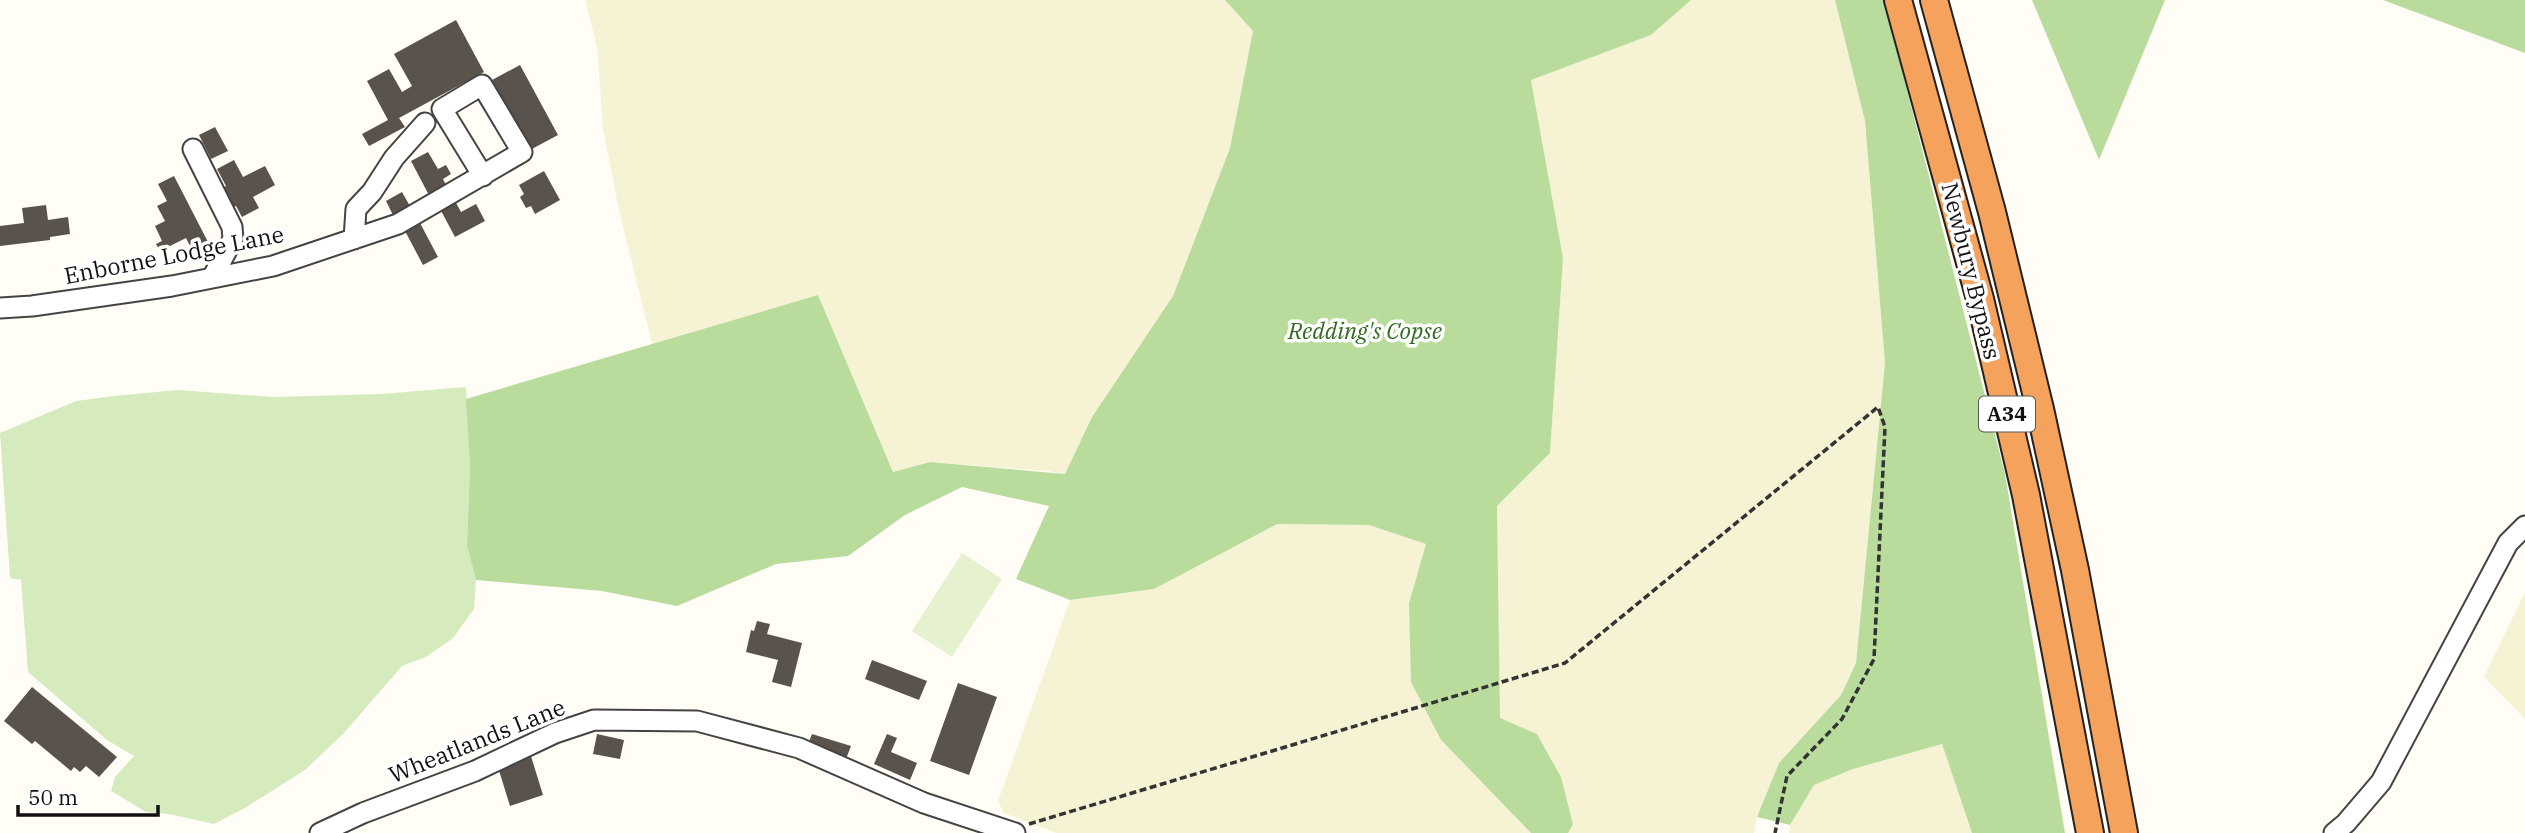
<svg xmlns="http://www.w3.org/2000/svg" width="2525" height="833" font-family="'IBM Plex Serif',serif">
<rect width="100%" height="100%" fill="#fffdf5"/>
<path fill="#f6f3d4" d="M 585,0 L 1225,0 L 1253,31 L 1230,148 L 1173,296 L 1092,417 L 1065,475 L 1049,471 L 930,462 L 893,472 L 818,295 L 652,344 L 620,215 L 603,129 L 597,47 Z
M 1691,0 L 1835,0 L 1865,121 L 1885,363 L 1856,663 L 1841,695 L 1779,764 L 1757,817 L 1754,833 L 1568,833 L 1573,823 L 1561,777 L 1537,734 L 1500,719 L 1497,506 L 1550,453 L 1563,258 L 1531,79 L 1651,35 Z
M 1277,524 L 1369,525 L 1426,544 L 1409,603 L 1441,740 L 1531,833 L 1056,833 L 1004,813 L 998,801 L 1070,600 L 1154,589 Z
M 2525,592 L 2525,719 L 2484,677 Z
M 1942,744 L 1972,833 L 1789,833 L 1790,825 L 1814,785 L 1853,769 Z"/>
<path fill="#d5ebbd" d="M 466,387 L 470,466 L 467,546 L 476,580 L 474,609 L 453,638 L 426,657 L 402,666 L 344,733 L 305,770 L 245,808 L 214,824 L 169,814 L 146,812 L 111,791 L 115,777 L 134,756 L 107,740 L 28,672 L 21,580 L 10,578 L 0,433 L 76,401 L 114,396 L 178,390 L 273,397 L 382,394 Z"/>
<path fill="#b9dc9c" d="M 1225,0 L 1691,0 L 1651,35 L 1531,80 L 1563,258 L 1550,453 L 1497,506 L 1500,718 L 1537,734 L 1561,777 L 1573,824 L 1568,833 L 1531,833 L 1441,740 L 1411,682 L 1409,603 L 1426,544 L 1369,525 L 1277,524 L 1154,589 L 1070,600 L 1016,579 L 1049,506 L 962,487 L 905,515 L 848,556 L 776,564 L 677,606 L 602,591 L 476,580 L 467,546 L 470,466 L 466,399 L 818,295 L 893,472 L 930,462 L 1065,474 L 1092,417 L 1173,296 L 1230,148 L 1253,31 Z
M 1835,0 L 1884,0 L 2005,474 L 2065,833 L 1972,833 L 1942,744 L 1853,769 L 1814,785 L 1790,825 L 1757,817 L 1779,763 L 1841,695 L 1856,663 L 1885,363 L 1865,121 Z
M 2032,0 L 2165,0 L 2099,160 Z
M 2383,0 L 2525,0 L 2525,53 Z"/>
<path fill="#e6f2cf" d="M 962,553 L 1002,579 L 952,657 L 912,631 Z"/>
<path fill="#5a524d" d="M 456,20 L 484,72 L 399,118 L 405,127 L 369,146 L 362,134 L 388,120 L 367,81 L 389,69 L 402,92 L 412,86 L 394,54 Z
M 520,65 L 558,135 L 530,150 L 492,80 Z
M 215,127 L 228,151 L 211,159 L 199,135 Z
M 428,152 L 438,169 L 446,165 L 451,174 L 443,179 L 448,189 L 431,199 L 411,161 Z
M 234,160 L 243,177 L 265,166 L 275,185 L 253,197 L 259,208 L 242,217 L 236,206 L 233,207 L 223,188 L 226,186 L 217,169 Z
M 544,171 L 560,200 L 535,214 L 531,206 L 526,208 L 520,197 L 524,194 L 519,185 Z
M 174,176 L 208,242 L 192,250 L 186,238 L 160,251 L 156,244 L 162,241 L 155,226 L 165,221 L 157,206 L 167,201 L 158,184 Z
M 402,192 L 411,208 L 394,217 L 386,201 Z
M 454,199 L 461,212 L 476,204 L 485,221 L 455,237 L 439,207 Z
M 46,205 L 48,220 L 68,217 L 70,234 L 50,237 L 50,240 L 0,246 L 0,226 L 24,223 L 22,208 Z
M 420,223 L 438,257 L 423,265 L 405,231 Z
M 757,621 L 770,624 L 767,634 L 802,643 L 791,687 L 772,682 L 778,660 L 746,652 L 751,630 L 754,631 Z
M 872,660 L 927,681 L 919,700 L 865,679 Z
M 958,683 L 997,697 L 969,775 L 930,761 Z
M 32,687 L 117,757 L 99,777 L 86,766 L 80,772 L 74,767 L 71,771 L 35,741 L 32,744 L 4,721 Z
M 597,734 L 624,740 L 620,759 L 593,754 Z
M 812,734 L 851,746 L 846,759 L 807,747 Z
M 887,734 L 897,738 L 891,752 L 917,763 L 910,780 L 874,764 Z
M 530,753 L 543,795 L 510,806 L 497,764 Z"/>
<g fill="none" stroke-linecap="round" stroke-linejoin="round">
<defs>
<path id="minor" d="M 193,149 L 232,227 L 233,239 L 212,278
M 354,239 L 356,209 L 372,192 L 394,158 L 425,123
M 0,308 L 32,306 L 172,286 L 273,266 L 398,224 L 522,152 L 482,85 L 442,109 L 483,176
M 320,833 L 363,813 L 475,771 L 555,733 L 594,720 L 697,721 L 799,748 L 924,803 L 1015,833
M 2334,833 L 2346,823 L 2381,782 L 2508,543 L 2525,526"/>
<path id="highway" d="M 1898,0 L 1980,299 L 2026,495 L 2090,833
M 1934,0 L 1992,212 L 2040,409 L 2075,570 L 2124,833"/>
</defs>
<use href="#minor" stroke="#444" stroke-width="23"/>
<use href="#highway" stroke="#222" stroke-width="30"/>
<path stroke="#333" stroke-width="3.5" stroke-dasharray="7 3.5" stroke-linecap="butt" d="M 1029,824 L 1565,663 L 1878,407 L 1885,427 L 1874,659 L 1842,719 L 1787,776 L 1775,833"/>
<use href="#minor" stroke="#fff" stroke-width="19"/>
<use href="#highway" stroke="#f5a25d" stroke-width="26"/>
</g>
<g text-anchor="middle" stroke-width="7" stroke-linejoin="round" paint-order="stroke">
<rect fill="#fff" stroke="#585858" stroke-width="2" x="1979" y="396.5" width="56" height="35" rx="5"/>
<g font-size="21" font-weight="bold" fill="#111">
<text x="2007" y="421">A34</text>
</g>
<g font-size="23" fill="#111" stroke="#fff">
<text transform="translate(174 255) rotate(-11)" y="8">Enborne Lodge Lane</text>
<text transform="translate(1971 271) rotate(76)" y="8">Newbury Bypass</text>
<text transform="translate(477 741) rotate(-22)" y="8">Wheatlands Lane</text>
</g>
<g font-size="23" font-style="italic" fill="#2f6b1f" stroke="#fff">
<text x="1365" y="339">Redding's Copse</text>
</g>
</g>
<path d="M18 805v10h140v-10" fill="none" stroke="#111111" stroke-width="3.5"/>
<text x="28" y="805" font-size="21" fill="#111111" stroke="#ffffff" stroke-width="5" paint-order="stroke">50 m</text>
</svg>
